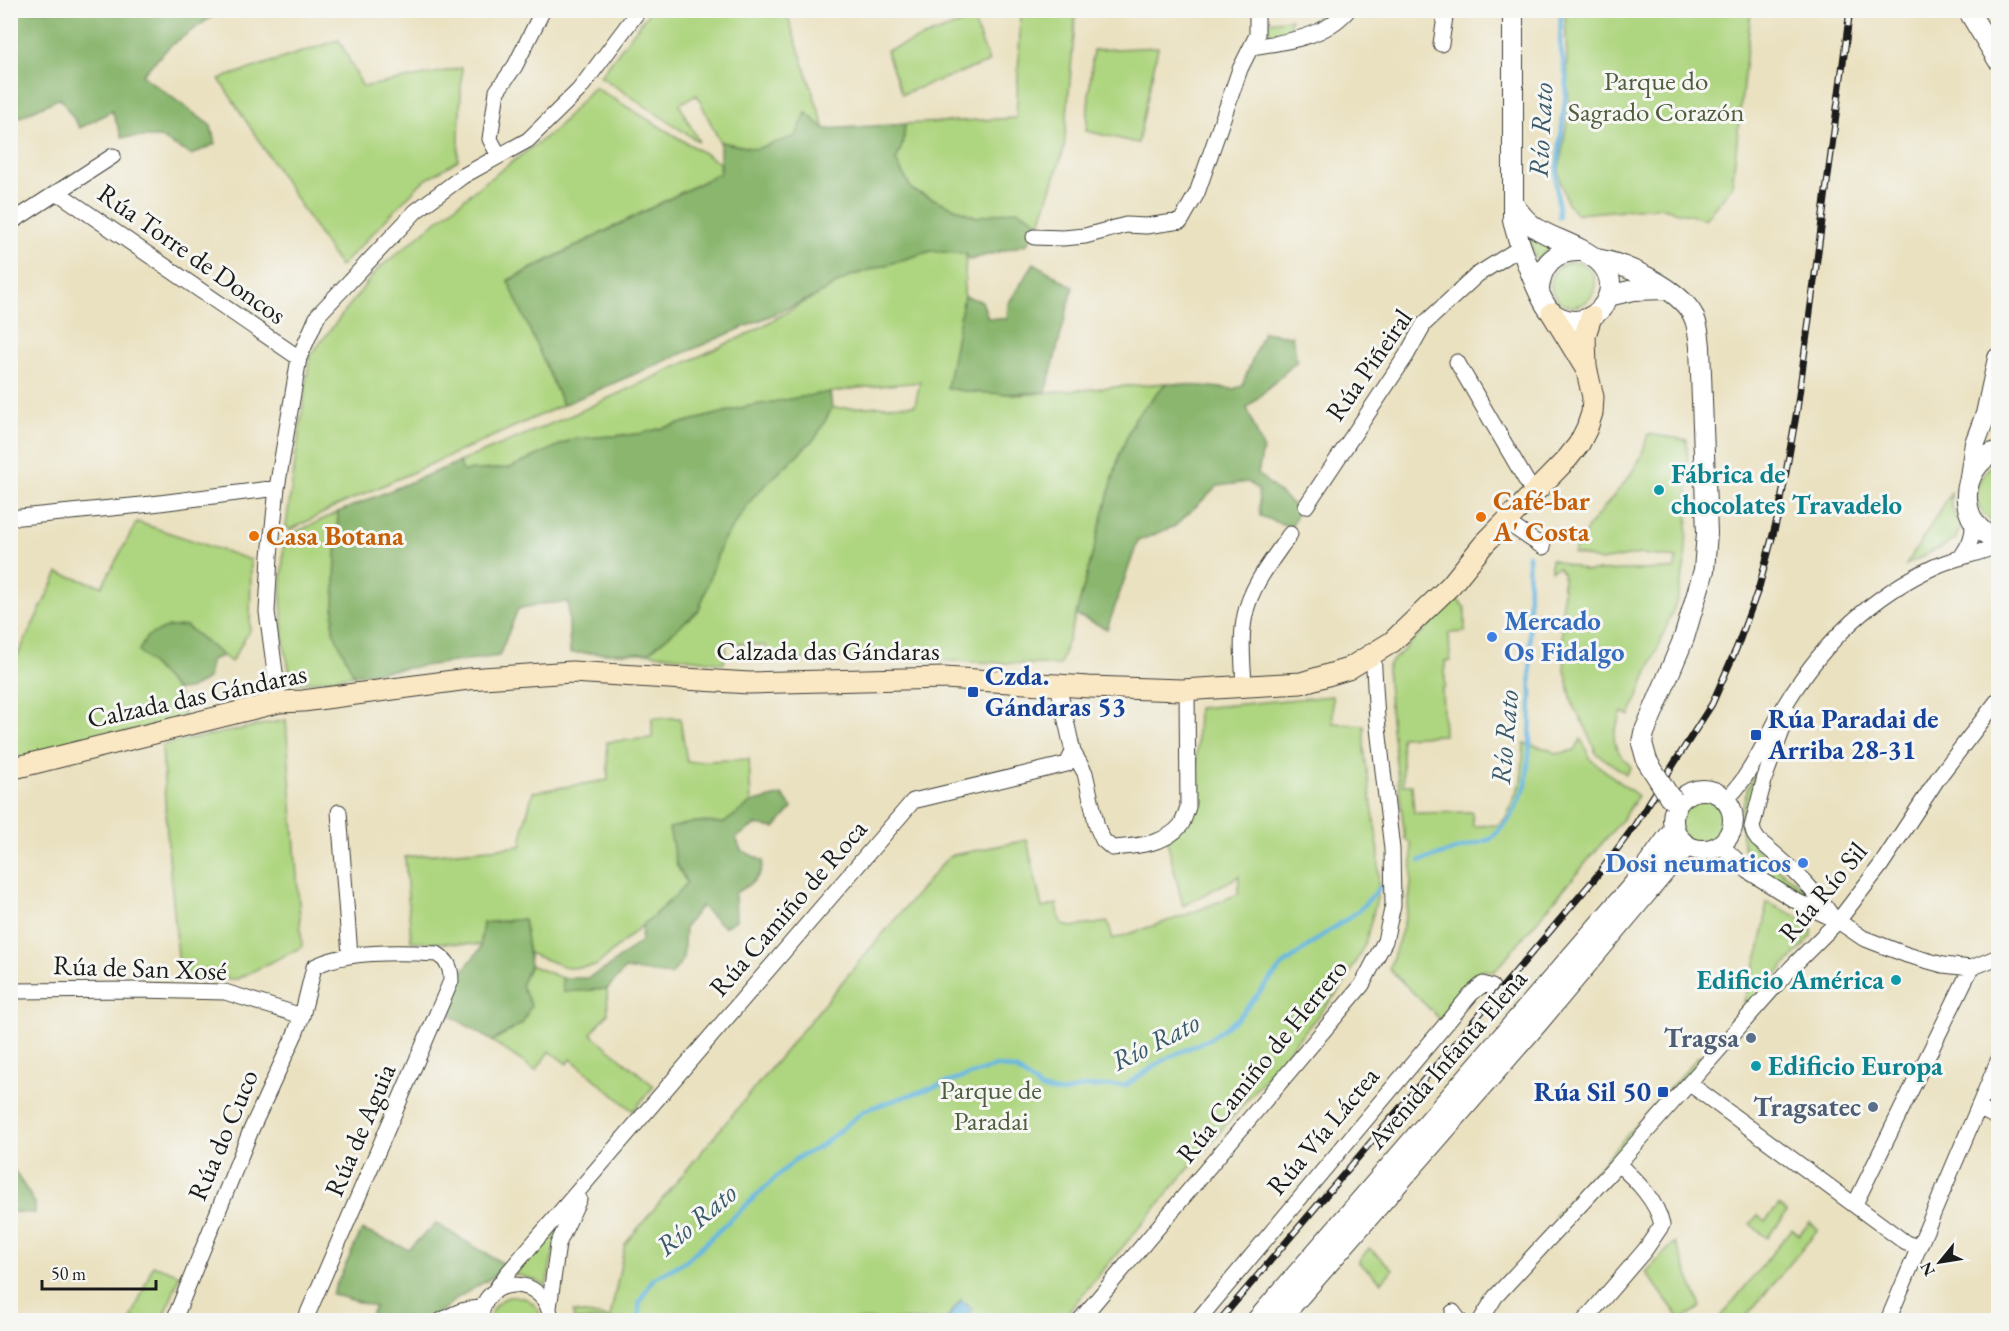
<svg xmlns="http://www.w3.org/2000/svg" width="2009" height="1331" font-family="'EB Garamond',serif">
<rect width="100%" height="100%" fill="#f6f6f2"/>
<filter id="ink" filterUnits="userSpaceOnUse"><feTurbulence type="fractalNoise" baseFrequency=".0167" numOctaves="2"/><feDisplacementMap in="SourceGraphic" scale="12" xChannelSelector="R" yChannelSelector="G"/><feConvolveMatrix kernelMatrix="1 2 1 2 8 2 1 2 1" color-interpolation-filters="sRGB"/></filter>
<filter id="wash" filterUnits="userSpaceOnUse"><feTurbulence type="fractalNoise" baseFrequency=".008" numOctaves="4" result="noise"/><feDisplacementMap in="SourceGraphic" scale="24" xChannelSelector="R" yChannelSelector="G"/><feGaussianBlur stdDeviation="1.35" result="paint"/><feColorMatrix in="noise" values="0 0 0 0 0 0 0 0 0 0 0 0 0 0 0 0 0 1.4 0 .05"/><feComposite in="paint" operator="in"/></filter>
<g filter="url(#wash)">
<rect width="100%" height="100%" fill="#eae1c0"/>
<path fill="#aed57f" stroke="#65784e" stroke-width="1.5" d="M 650,11 L 786,11 L 825,129 L 806,113 L 797,136 L 756,149 L 720,142 L 697,95 L 679,104 L 699,142 L 600,76 Z
M 1021,11 L 1076,11 L 1064,149 L 1040,223 L 1018,210 L 977,217 L 912,190 L 896,161 L 903,143 L 905,124 L 1016,118 Z
M 1331,11 L 1342,11 L 1315,34 L 1316,13 Z
M 1565,11 L 1751,11 L 1732,187 L 1705,219 L 1659,207 L 1577,214 L 1568,204 L 1560,181 L 1559,170 L 1569,108 Z
M 973,19 L 989,62 L 902,94 L 886,51 Z
M 1291,19 L 1287,42 L 1268,44 L 1268,22 Z
M 339,40 L 363,87 L 462,68 L 458,160 L 422,182 L 340,267 L 219,79 Z
M 1158,47 L 1138,143 L 1086,131 L 1093,50 Z
M 594,87 L 720,163 L 720,173 L 508,280 L 563,405 L 337,506 L 290,530 L 286,526 L 310,356 L 377,270 L 480,186 L 555,130 Z
M 1524,225 L 1555,245 L 1543,254 L 1537,262 Z
M 931,251 L 966,254 L 964,296 L 948,388 L 1018,395 L 1166,383 L 1135,418 L 1119,456 L 1076,615 L 1060,665 L 837,657 L 761,663 L 766,646 L 727,642 L 724,663 L 648,653 L 699,610 L 722,542 L 754,496 L 816,437 L 832,408 C 860,408 887,405 915,405 L 920,382 L 858,388 L 749,406 L 639,434 L 573,439 L 510,468 L 463,471 L 459,462 L 572,415 L 752,332 L 850,276 Z
M1551 284a22 22 0 1 1 44 0a22 22 0 1 1-44 0Z
M 1648,434 L 1687,440 L 1688,513 L 1685,563 L 1678,598 L 1630,716 L 1622,712 C 1611,740 1610,744 1631,767 L 1626,774 L 1596,753 L 1586,728 L 1573,706 L 1565,670 L 1562,637 L 1563,573 L 1558,567 L 1551,570 L 1551,559 L 1587,571 L 1674,569 L 1677,558 L 1640,554 L 1601,561 L 1573,553 L 1589,526 L 1629,477 L 1641,457 Z
M 1998,462 L 1998,525 C 1969,511 1970,477 1998,462 Z
M 1951,493 L 1951,505 L 1960,528 L 1955,540 L 1906,565 Z
M 338,512 L 333,630 L 354,675 L 303,683 L 292,682 L 284,646 L 281,599 L 284,538 Z
M 137,522 L 251,560 L 250,630 L 231,662 L 186,626 L 139,650 L 176,690 L 185,718 L 11,760 L 10,671 L 58,573 L 102,586 Z
M 1457,599 L 1465,608 L 1465,632 L 1449,633 L 1450,661 L 1445,661 L 1445,687 L 1442,688 L 1444,735 L 1401,737 L 1403,785 L 1412,785 L 1414,813 L 1472,812 L 1473,826 L 1497,825 L 1506,818 L 1521,781 L 1524,743 L 1548,749 L 1557,754 L 1575,750 L 1581,739 L 1592,761 L 1638,796 L 1620,822 L 1494,972 L 1481,969 L 1479,974 L 1445,1024 L 1389,969 C 1405,924 1415,892 1411,844 L 1405,839 L 1391,719 L 1387,669 L 1389,664 Z
M 1332,696 L 1333,723 L 1364,725 L 1364,749 L 1379,853 L 1378,895 L 1365,944 L 1342,987 L 1061,1320 L 574,1320 L 573,1312 L 610,1318 L 625,1244 L 858,963 L 949,856 L 1027,840 L 1042,908 L 1057,904 L 1059,917 L 1063,925 L 1072,927 L 1108,922 L 1113,939 L 1186,915 L 1238,894 L 1239,876 L 1183,906 L 1167,841 L 1195,803 L 1198,708 Z
M 652,718 L 680,718 L 687,762 L 749,759 L 751,803 L 724,823 L 695,822 L 676,864 L 687,883 L 674,897 L 596,966 L 568,968 L 528,953 L 524,919 L 483,923 L 481,945 L 411,941 L 405,857 L 521,846 L 524,825 L 533,792 L 608,780 L 607,742 L 652,738 Z
M 286,720 L 302,947 L 237,979 L 180,979 L 167,835 L 162,745 Z
M 1764,758 L 1747,829 C 1748,852 1789,875 1805,890 L 1801,894 C 1783,884 1759,875 1748,856 C 1736,835 1742,799 1752,778 C 1755,771 1760,765 1764,758 Z
M1678 821a23 23 0 1 1 46 0a23 23 0 1 1-46 0Z
M 1766,902 L 1807,921 L 1812,927 L 1812,936 L 1740,1014 L 1759,952 L 1765,922 Z
M 530,965 L 562,978 L 563,992 L 607,989 L 608,1013 L 591,1034 L 654,1086 L 633,1111 L 571,1059 L 567,1064 L 549,1051 L 536,1071 L 492,1041 L 521,1024 L 521,985 Z
M 1699,1056 L 1703,1059 L 1559,1219 L 1554,1216 Z
M 1779,1205 L 1787,1212 L 1767,1238 L 1750,1224 L 1758,1215 L 1765,1221 Z
M 558,1222 L 559,1227 L 546,1286 L 532,1279 L 514,1274 Z
M 1810,1222 L 1818,1230 L 1743,1320 L 1718,1320 L 1792,1229 L 1799,1235 Z
M 1675,1242 L 1701,1307 L 1681,1320 L 1646,1272 Z
M 1369,1248 L 1393,1269 L 1382,1282 L 1358,1262 Z
M 153,1265 L 180,1275 L 163,1320 L 131,1320 Z
M 511,1296 C 527,1296 539,1304 541,1320 L 490,1320 C 490,1307 499,1300 511,1296 Z"/>
<path fill="#8ab66e" stroke="#536945" stroke-width="1.5" d="M 10,11 L 220,11 L 170,46 L 142,75 L 211,126 L 215,144 L 191,155 L 159,137 L 122,137 L 112,111 L 80,128 L 60,98 L 11,121 Z
M 806,113 L 825,129 L 905,124 L 903,143 L 896,161 L 912,190 L 976,217 L 1018,210 L 1040,223 L 1027,244 L 969,260 L 966,254 L 931,251 L 850,276 L 816,296 L 563,405 L 508,281 L 720,173 L 720,142 L 756,149 L 796,136 Z
M 1034,263 L 1073,287 L 1046,392 C 1013,395 980,395 947,388 L 964,296 L 982,301 L 988,318 L 1007,319 L 1008,304 Z
M 1263,332 L 1292,336 L 1297,361 L 1247,408 L 1263,449 L 1258,474 L 1299,510 L 1291,527 L 1260,516 L 1258,490 L 1248,482 L 1218,486 L 1175,526 L 1138,541 L 1107,629 L 1076,615 L 1119,456 L 1135,418 L 1166,383 L 1233,389 L 1242,386 Z
M 830,392 L 832,408 L 816,437 L 754,496 L 722,542 L 699,610 L 648,653 L 570,653 L 568,602 L 540,604 L 518,609 L 499,656 L 354,675 L 333,631 L 338,512 L 459,462 L 463,471 L 510,468 L 573,439 L 639,434 L 749,406 Z
M 186,626 L 223,656 L 211,660 L 208,679 L 189,689 L 176,690 L 139,651 L 147,636 L 169,627 Z
M 782,795 L 792,808 L 775,828 L 755,825 L 736,838 L 741,850 L 763,861 C 762,879 749,885 735,893 L 736,920 L 724,927 L 701,906 L 685,927 L 683,960 L 671,975 L 625,969 L 607,989 L 563,992 L 562,978 L 587,978 L 607,968 L 641,941 L 642,926 L 674,897 L 687,883 L 676,864 L 669,828 L 695,822 L 724,823 L 751,803 Z
M 524,919 L 530,965 L 521,985 L 531,1005 L 522,1024 L 492,1041 L 451,1016 L 459,976 L 480,949 L 483,923 Z
M 10,1164 L 35,1203 L 35,1213 L 11,1212 Z
M 436,1224 L 504,1264 L 493,1277 L 457,1298 L 431,1320 L 367,1320 L 375,1307 L 332,1294 L 362,1230 L 408,1249 Z"/>
<path fill="#67b7e1" stroke="#426a7e" stroke-width="1.5" d="M 961,1300 L 973,1309 L 964,1320 L 946,1320 Z"/>
<g fill="none" stroke-linecap="round" stroke-linejoin="round">
<path stroke="#67b7e1" stroke-width="4.5" d="M 1559,217 L 1556,179 L 1567,83 L 1560,44 L 1561,10
M 1420,861 L 1491,839 L 1511,817 L 1526,785 L 1530,744 L 1531,698 L 1528,555
M 640,1320 L 639,1303 L 653,1279 L 686,1261 L 797,1158 L 818,1148 L 865,1110 L 997,1066 L 1017,1070 L 1041,1089 L 1062,1093 L 1084,1087 L 1126,1085 L 1167,1058 L 1211,1038 L 1238,1018 L 1281,967 L 1320,937 L 1357,912 L 1380,888"/>
</g>
</g>
<g filter="url(#ink)">
<g fill="none" stroke-linecap="round" stroke-linejoin="round">
<defs>
<path id="minor" d="M 1441,44 L 1446,10
M 1252,47 C 1286,42 1324,38 1348,10
M 499,156 L 490,139 L 497,91 L 515,66 L 543,10
M 57,192 L 299,358
M 10,223 L 113,156
M 1034,237 L 1063,238 L 1085,236 L 1126,225 L 1146,226 L 1181,221 L 1197,193 L 1240,69 L 1257,35 L 1257,10
M 1457,362 L 1534,494
M 1306,506 L 1406,356 L 1424,324 L 1477,275 L 1521,247
M 10,518 L 152,504 L 277,488
M 1506,522 L 1543,547
M 1961,557 C 1970,544 1974,536 1973,520
M 1058,685 L 1073,752 L 1085,773 L 1097,827 L 1103,840 L 1112,848 C 1136,846 1165,845 1181,825 C 1184,820 1186,812 1188,807 L 1187,690
M 1244,686 C 1243,663 1240,638 1245,615 C 1251,585 1273,559 1290,534
M 279,702 L 267,612 L 270,556 L 277,488 L 299,358 L 318,315 L 416,211 L 463,176 L 528,140 L 579,90 L 639,10
M 1789,712 L 1765,777 L 1752,827 L 1754,834 L 1758,840 C 1789,865 1812,886 1834,919
M 1725,800 C 1748,783 1772,726 1788,700 C 1824,642 1872,596 1934,567 C 1955,557 1978,555 1998,545
M 339,812 L 350,955
M 1721,845 L 1748,871 L 1794,900 L 1838,921 L 1863,938 L 1907,955 L 1943,965 L 1971,968 L 1998,957
M 10,991 L 140,990 L 225,992 L 302,1016
M 1690,1084 L 1906,1243 L 1918,1247
M 1978,1108 L 1998,1118
M 1855,1204 L 1971,968
M 494,1292 L 506,1275 L 913,801 L 1067,764 L 1073,752
M 549,1308 L 558,1244 L 579,1199
M 1453,1312 L 1459,1320
M 174,1320 L 251,1130 L 295,1034 L 302,1016 L 314,967 C 344,950 402,952 437,954 C 448,961 451,967 451,981 L 305,1320
M 442,1320 C 455,1313 466,1307 482,1309
M 481,1320 C 481,1274 547,1273 551,1320
M 1080,1320 L 1362,985 L 1385,941 L 1393,905 L 1392,849 L 1377,719 L 1373,653
M 1198,1320 L 1471,994 L 1483,984 L 1492,987
M 1481,1320 L 1495,1297 L 1618,1164 L 1791,968 L 1838,921 L 1881,865 L 1938,778 L 1998,700
M 1585,1320 L 1645,1250 L 1662,1225 C 1657,1201 1636,1180 1618,1164
M 1888,1320 L 1998,1061"/>
<path id="tertiary" d="M 1513,10 L 1513,219 C 1516,236 1540,303 1551,312 C 1561,320 1574,323 1586,319 C 1596,315 1604,307 1608,297 C 1622,254 1561,245 1536,228 C 1527,222 1520,214 1514,205
M 1968,10 L 1998,60
M 1597,259 C 1626,264 1678,288 1693,315 C 1698,325 1699,336 1700,347 L 1707,533 L 1704,570 L 1684,638 L 1644,733 L 1642,743 L 1647,761
M 1539,289 C 1541,264 1555,250 1580,251
M 1608,296 L 1634,290 L 1665,289
M 1998,451 C 1958,465 1955,527 1998,539
M 1970,477 L 1975,443 L 1986,414 L 1998,358
M1673 820a30 30 0 1 1 60 0a30 30 0 1 1-60 0Z
M 1257,1320 L 1634,884 L 1674,829
M 1279,1320 L 1537,1024 L 1686,846"/>
<path id="secondary" d="M 1552,313 L 1585,367
M 10,769 L 279,702 L 303,701 L 468,679 L 572,672 L 749,683 L 944,678 L 1089,687 L 1182,690 L 1301,683 L 1348,669 L 1392,642 L 1451,585 L 1484,544 L 1567,459 L 1579,444 L 1587,428 L 1592,413 L 1593,397 L 1586,367 L 1585,335 L 1591,317"/>
</defs>
<use href="#minor" stroke="#3b3a35" stroke-width="17"/>
<use href="#tertiary" stroke="#3b3a35" stroke-width="22"/>
<use href="#secondary" stroke="#3b3a35" stroke-width="23"/>
<use href="#minor" stroke="#fff" stroke-width="15"/>
<use href="#tertiary" stroke="#fff" stroke-width="20"/>
<use href="#secondary" stroke="#fae7c3" stroke-width="21"/>
<defs>
<path id="rail" d="M 1220,1320 L 1596,877 L 1633,828 L 1712,704 L 1737,647 L 1759,587 L 1779,512 L 1797,410 L 1850,10"/>
</defs>
<use href="#rail" stroke="#1c1c1c" stroke-width="7"/>
<use href="#rail" stroke="#f6f6f2" stroke-width="4.5" stroke-dasharray="14" stroke-linecap="butt"/>
<defs>
<path id="tertiary-bridge" d="M 1647,761 L 1669,796 L 1674,801"/>
</defs>
<use href="#tertiary-bridge" stroke="#3b3a35" stroke-width="22" stroke-linecap="butt"/>
<use href="#tertiary-bridge" stroke="#fff" stroke-width="20"/>
</g>
</g>
<g fill="#0f9aa8" stroke="#f6f6f2" stroke-width="2">
<circle cx="1659" cy="490" r="6"/>
<circle cx="1896" cy="980" r="6"/>
<circle cx="1756" cy="1066" r="6"/>
</g>
<g fill="#e8710a" stroke="#f6f6f2" stroke-width="2">
<circle cx="1481" cy="517" r="6"/>
<circle cx="254" cy="536" r="6"/>
</g>
<g fill="#3f7fe0" stroke="#f6f6f2" stroke-width="2">
<circle cx="1492" cy="637" r="6"/>
<circle cx="1803" cy="863" r="6"/>
</g>
<g fill="#1a4fb4" stroke="#f6f6f2" stroke-width="2">
<rect x="967" y="686" width="12" height="12" rx="3"/>
<rect x="1750" y="729" width="12" height="12" rx="3"/>
<rect x="1657" y="1086" width="12" height="12" rx="3"/>
</g>
<g fill="#5c6f8a" stroke="#f6f6f2" stroke-width="2">
<circle cx="1751" cy="1038" r="6"/>
<circle cx="1873" cy="1107" r="6"/>
</g>
<g text-anchor="middle" stroke-width="6" stroke-linejoin="round" paint-order="stroke">
<g font-size="27" fill="#4f5d3f" stroke="#f6f6f2">
<text x="1656" y="90">Parque do<tspan x="1656" dy="31">Sagrado Corazón</tspan></text>
<text x="991" y="1099">Parque de<tspan x="991" dy="31">Paradai</tspan></text>
</g>
<g font-size="27" fill="#1c1c1c" stroke="#f6f6f2">
<text transform="translate(192 254) rotate(35)" y="9">Rúa Torre de Doncos</text>
<text transform="translate(1369 365) rotate(-55)" y="9">Rúa Piñeiral</text>
<text x="828" y="660">Calzada das Gándaras</text>
<text transform="translate(197 696) rotate(-12)" y="9">Calzada das Gándaras</text>
<text transform="translate(1823 892) rotate(-50)" y="9">Rúa Río Sil</text>
<text transform="translate(788 908) rotate(-49)" y="9">Rúa Camiño de Roca</text>
<text transform="translate(140 968) rotate(2)" y="9">Rúa de San Xosé</text>
<text transform="translate(1447 1059) rotate(-49)" y="9">Avenida Infanta Elena</text>
<text transform="translate(1262 1061) rotate(-51)" y="9">Rúa Camiño de Herrero</text>
<text transform="translate(360 1130) rotate(-67)" y="9">Rúa de Aguia</text>
<text transform="translate(1323 1131) rotate(-50)" y="9">Rúa Vía Láctea</text>
<text transform="translate(223 1135) rotate(-67)" y="9">Rúa do Cuco</text>
</g>
<g font-size="27" font-weight="bold" fill="#0d838f" stroke="#f6f6f2" text-anchor="start">
<text x="1671" y="483">Fábrica de<tspan x="1671" dy="31">chocolates Travadelo</tspan></text>
<text x="1884" y="989" text-anchor="end">Edificio América</text>
<text x="1768" y="1075">Edificio Europa</text>
</g>
<g font-size="27" font-weight="bold" fill="#c56008" stroke="#f6f6f2" text-anchor="start">
<text x="1493" y="510">Café-bar<tspan x="1493" dy="31">A' Costa</tspan></text>
<text x="266" y="545">Casa Botana</text>
</g>
<g font-size="27" font-weight="bold" fill="#366cbe" stroke="#f6f6f2" text-anchor="start">
<text x="1504" y="630">Mercado<tspan x="1504" dy="31">Os Fidalgo</tspan></text>
<text x="1791" y="872" text-anchor="end">Dosi neumaticos</text>
</g>
<g font-size="27" font-weight="bold" fill="#164399" stroke="#f6f6f2" text-anchor="start">
<text x="985" y="685">Czda.<tspan x="985" dy="31">Gándaras 53</tspan></text>
<text x="1768" y="728">Rúa Paradai de<tspan x="1768" dy="31">Arriba 28-31</tspan></text>
<text x="1651" y="1101" text-anchor="end">Rúa Sil 50</text>
</g>
<g font-size="27" font-weight="bold" fill="#4e5e75" stroke="#f6f6f2" text-anchor="end">
<text x="1739" y="1047">Tragsa</text>
<text x="1861" y="1116">Tragsatec</text>
</g>
<g font-size="28" font-style="italic" fill="#3a5a6b" stroke="#f6f6f2">
<text transform="translate(1540 130) rotate(-87)" y="10">Río Rato</text>
<text transform="translate(1504 737) rotate(-85)" y="10">Río Rato</text>
<text transform="translate(1155 1041) rotate(-27)" y="10">Río Rato</text>
<text transform="translate(696 1219) rotate(-40)" y="10">Río Rato</text>
</g>
</g>
<rect width="2009" height="1331" fill="none" stroke="#f6f6f2" stroke-width="36"/>
<g transform="translate(1940 1262) rotate(240)" stroke="#f6f6f2" stroke-width="4.5" paint-order="stroke">
<path d="M0-4.5L10 22L0 15L-10 22Z" fill="#1c1c1c"/>
<text y="-9" font-size="16" font-weight="bold" text-anchor="middle" fill="#1c1c1c">N</text>
</g>
<path d="M42 1280v9h114v-9" fill="none" stroke="#1c1c1c" stroke-width="3"/>
<text x="51" y="1280" font-size="18" fill="#1c1c1c" stroke="#f6f6f2" stroke-width="4.5" paint-order="stroke">50 m</text>
</svg>
